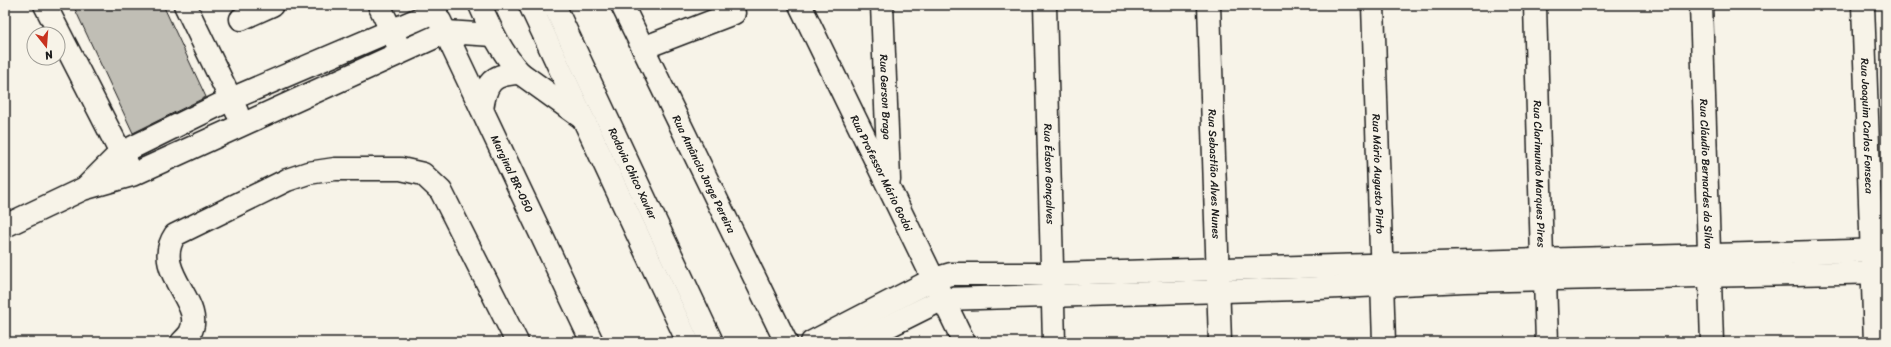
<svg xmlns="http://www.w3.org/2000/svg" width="1891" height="347" font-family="Sriracha,sans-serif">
<rect width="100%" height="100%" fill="#f7f3e8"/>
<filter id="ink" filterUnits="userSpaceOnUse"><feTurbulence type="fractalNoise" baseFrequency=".025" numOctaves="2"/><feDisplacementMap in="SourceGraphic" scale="8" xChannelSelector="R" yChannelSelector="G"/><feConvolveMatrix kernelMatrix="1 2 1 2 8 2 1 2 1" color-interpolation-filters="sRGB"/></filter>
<g filter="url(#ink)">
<path fill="#c0beb5" stroke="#1c1c1c" d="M 73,5 L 163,5 L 206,97 L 133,133 Z"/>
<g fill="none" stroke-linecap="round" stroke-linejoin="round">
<defs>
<g id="minor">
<path d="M 45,5 L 128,167"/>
<path d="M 185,5 L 237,112"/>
<path d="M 379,5 L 397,43"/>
<path d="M 480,5 C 491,30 501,52 520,73"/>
<path id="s1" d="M 622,5 L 786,342"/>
<path id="s2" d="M 800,5 L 964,342"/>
<path id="s3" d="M 882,5 L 889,180"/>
<path id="s4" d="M 1045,5 L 1054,342"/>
<path id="s5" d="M 1209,5 L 1220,342"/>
<path id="s6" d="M 1373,5 L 1384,342"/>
<path id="s7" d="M 1535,5 L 1542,259 L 1545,280 L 1547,342"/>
<path id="s8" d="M 1701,5 L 1712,342"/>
<path id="s9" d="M 1863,5 L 1875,342"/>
<path d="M 241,19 L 272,5"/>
<path id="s10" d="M 440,21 L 592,342"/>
<path d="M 643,48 L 734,13"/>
<path d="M 482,109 C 486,82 492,74 520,73"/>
<path d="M 86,187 L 119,154 L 231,99 L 416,20 L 436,11 L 437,5"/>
<path d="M 5,226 L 83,189 L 132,175 L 446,32 L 493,35"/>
<path d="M 182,342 C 185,339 188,336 190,333 C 207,303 150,272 175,235 L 287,180 L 308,173 L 335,169 L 401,169 L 423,174 L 441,191 L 517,342"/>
<path d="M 812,342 L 934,279 L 951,274 L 1053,274 L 1886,250"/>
<path d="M 857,342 L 943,299 L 1298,289 L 1464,281 L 1886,272"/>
</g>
<g id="highway">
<path d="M 530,5 L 688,342"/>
<path id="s11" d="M 554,5 L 712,342"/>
<path d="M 520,73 L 581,117"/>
</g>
</defs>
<use href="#minor" stroke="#1c1c1c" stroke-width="25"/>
<use href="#highway" stroke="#1c1c1c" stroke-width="25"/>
<use href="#minor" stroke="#f7f3e8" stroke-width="22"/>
<use href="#highway" stroke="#f7f3e8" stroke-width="22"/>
</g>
</g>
<g text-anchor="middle" stroke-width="3.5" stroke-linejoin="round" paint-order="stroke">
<g font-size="11" fill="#1c1c1c" stroke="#f7f3e8">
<text dy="4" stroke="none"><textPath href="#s3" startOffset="92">Rua Gerson Braga</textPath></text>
<text dy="4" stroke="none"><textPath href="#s9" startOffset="121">Rua Joaquim Carlos Fonseca</textPath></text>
<text dy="4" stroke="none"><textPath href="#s11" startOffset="186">Rodovia Chico Xavier</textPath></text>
<text dy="4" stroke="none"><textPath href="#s1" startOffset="188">Rua Amâncio Jorge Pereira</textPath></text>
<text dy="4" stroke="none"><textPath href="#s2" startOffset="187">Rua Professor Mário Godoi</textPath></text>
<text dy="4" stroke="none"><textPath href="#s6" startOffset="169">Rua Mário Augusto Pinto</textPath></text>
<text dy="4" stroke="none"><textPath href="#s8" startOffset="169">Rua Cláudio Bernardes da Silva</textPath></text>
<text dy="4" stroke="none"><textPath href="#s10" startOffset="169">Marginal BR-050</textPath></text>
<text dy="4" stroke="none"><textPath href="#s4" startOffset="169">Rua Édson Gonçalves</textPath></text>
<text dy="4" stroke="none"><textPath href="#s5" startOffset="169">Rua Sebastião Alves Nunes</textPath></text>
<text dy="4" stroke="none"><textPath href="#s7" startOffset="169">Rua Clarimundo Marques Pires</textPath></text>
</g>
</g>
<rect width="1891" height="347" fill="none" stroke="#f7f3e8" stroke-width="20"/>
<rect x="10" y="10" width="1871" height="327" fill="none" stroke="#1c1c1c" stroke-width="1.5" filter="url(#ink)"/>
<g transform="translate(46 46) rotate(163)"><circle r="19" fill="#f7f3e8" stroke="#9f9d96"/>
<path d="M0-3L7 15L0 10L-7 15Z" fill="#c8321e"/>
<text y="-6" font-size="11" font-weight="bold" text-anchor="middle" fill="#1c1c1c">N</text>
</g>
</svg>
